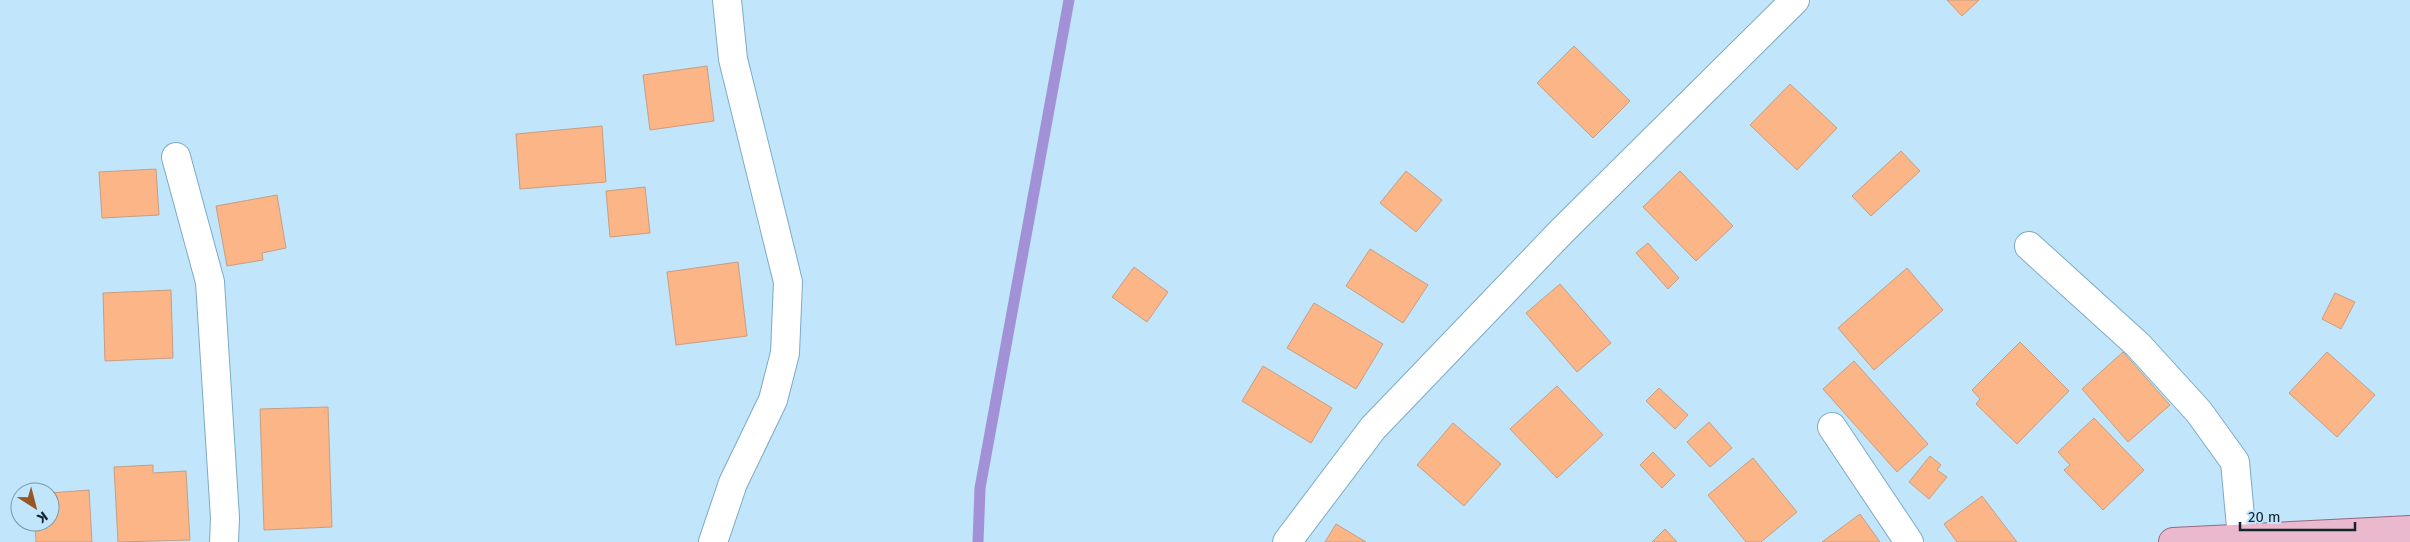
<svg xmlns="http://www.w3.org/2000/svg" width="2410" height="542" font-family="'Fira Sans',sans-serif">
<rect width="100%" height="100%" fill="#c1e6fc"/>
<g fill="none" stroke-linecap="round" stroke-linejoin="round">
<path stroke="#a291d6" stroke-width="11" d="M 978,542 L 980,488 L 1069,0"/>
</g>
<path fill="#fbb587" stroke="#c79e83" d="M 1947,0 L 1979,0 L 1962,16 Z
M 1574,46 L 1630,101 L 1593,138 L 1537,83 Z
M 707,66 L 714,121 L 650,130 L 643,75 Z
M 1790,84 L 1837,128 L 1797,170 L 1750,125 Z
M 602,126 L 606,182 L 520,189 L 516,134 Z
M 1901,151 L 1920,171 L 1871,216 L 1852,196 Z
M 156,169 L 159,215 L 102,218 L 99,172 Z
M 1406,171 L 1442,200 L 1416,232 L 1380,203 Z
M 1680,171 L 1733,226 L 1696,261 L 1643,207 Z
M 645,187 L 650,233 L 610,237 L 606,191 Z
M 277,195 L 286,248 L 262,253 L 263,260 L 227,266 L 216,206 Z
M 1648,243 L 1679,278 L 1668,289 L 1636,253 Z
M 1370,249 L 1428,285 L 1403,323 L 1346,286 Z
M 738,262 L 747,336 L 676,345 L 667,272 Z
M 1134,267 L 1168,292 L 1147,322 L 1112,297 Z
M 1907,268 L 1943,310 L 1874,370 L 1838,328 Z
M 1560,284 L 1611,343 L 1577,372 L 1526,313 Z
M 171,290 L 173,358 L 105,361 L 103,293 Z
M 2335,293 L 2355,302 L 2341,329 L 2322,319 Z
M 1314,303 L 1383,344 L 1356,389 L 1287,348 Z
M 2020,342 L 2069,391 L 2017,444 L 1976,404 L 1980,399 L 1972,390 Z
M 2123,352 L 2170,405 L 2128,442 L 2082,389 Z
M 2327,352 L 2375,395 L 2337,437 L 2289,393 Z
M 1854,361 L 1928,444 L 1897,472 L 1823,389 Z
M 1263,366 L 1332,408 L 1311,443 L 1242,401 Z
M 1557,386 L 1603,435 L 1557,478 L 1510,429 Z
M 1659,388 L 1688,415 L 1675,429 L 1646,401 Z
M 328,407 L 332,527 L 264,530 L 260,409 Z
M 2094,418 L 2144,470 L 2103,510 L 2064,470 L 2070,465 L 2058,452 Z
M 1709,422 L 1732,448 L 1710,467 L 1687,442 Z
M 1453,423 L 1501,464 L 1464,506 L 1417,465 Z
M 1653,452 L 1675,475 L 1662,488 L 1640,465 Z
M 1930,456 L 1941,465 L 1937,470 L 1947,477 L 1929,499 L 1909,482 Z
M 1753,458 L 1797,512 L 1761,542 L 1746,542 L 1708,495 Z
M 153,465 L 153,473 L 186,471 L 190,540 L 118,542 L 114,467 Z
M 89,490 L 92,542 L 36,542 L 35,522 L 50,522 L 50,493 Z
M 1982,496 L 2017,542 L 1957,542 L 1944,524 Z
M 1860,514 L 1880,542 L 1822,542 Z
M 1336,524 L 1366,542 L 1325,542 Z
M 1665,529 L 1677,542 L 1652,542 Z"/>
<g fill="none" stroke-linecap="round" stroke-linejoin="round">
<defs>
<path id="minor" d="M 176,157 L 210,282 L 225,518 L 224,542
M 2029,246 L 2138,345 L 2199,412 L 2235,462 L 2242,538
M 1832,427 L 1909,542
M 713,542 L 733,483 L 773,400 L 785,353 L 788,282 L 733,59 L 727,0
M 1287,542 L 1373,428 L 1561,232 L 1795,0"/>
<path id="major" d="M 2173,542 L 2410,530"/>
</defs>
<use href="#minor" stroke="#7daac4" stroke-width="30"/>
<use href="#major" stroke="#976780" stroke-width="30"/>
<use href="#minor" stroke="#fff" stroke-width="28"/>
<use href="#major" stroke="#ebb9cd" stroke-width="28"/>
</g>
<g transform="translate(35 507) rotate(144)"><circle r="24" fill="#c1e6fc" stroke="#7b99aa"/>
<path d="M0-4L9 19L0 12L-9 19Z" fill="#985624"/>
<text y="-8" font-size="14" font-weight="bold" text-anchor="middle" fill="#13252f">K</text>
</g>
<path d="M2240 522v8h115v-8" fill="none" stroke="#13252f" stroke-width="2.5"/>
<text x="2248" y="522" font-size="15" fill="#13252f" stroke="#c1e6fc" stroke-width="4" paint-order="stroke">20 m</text>
</svg>
